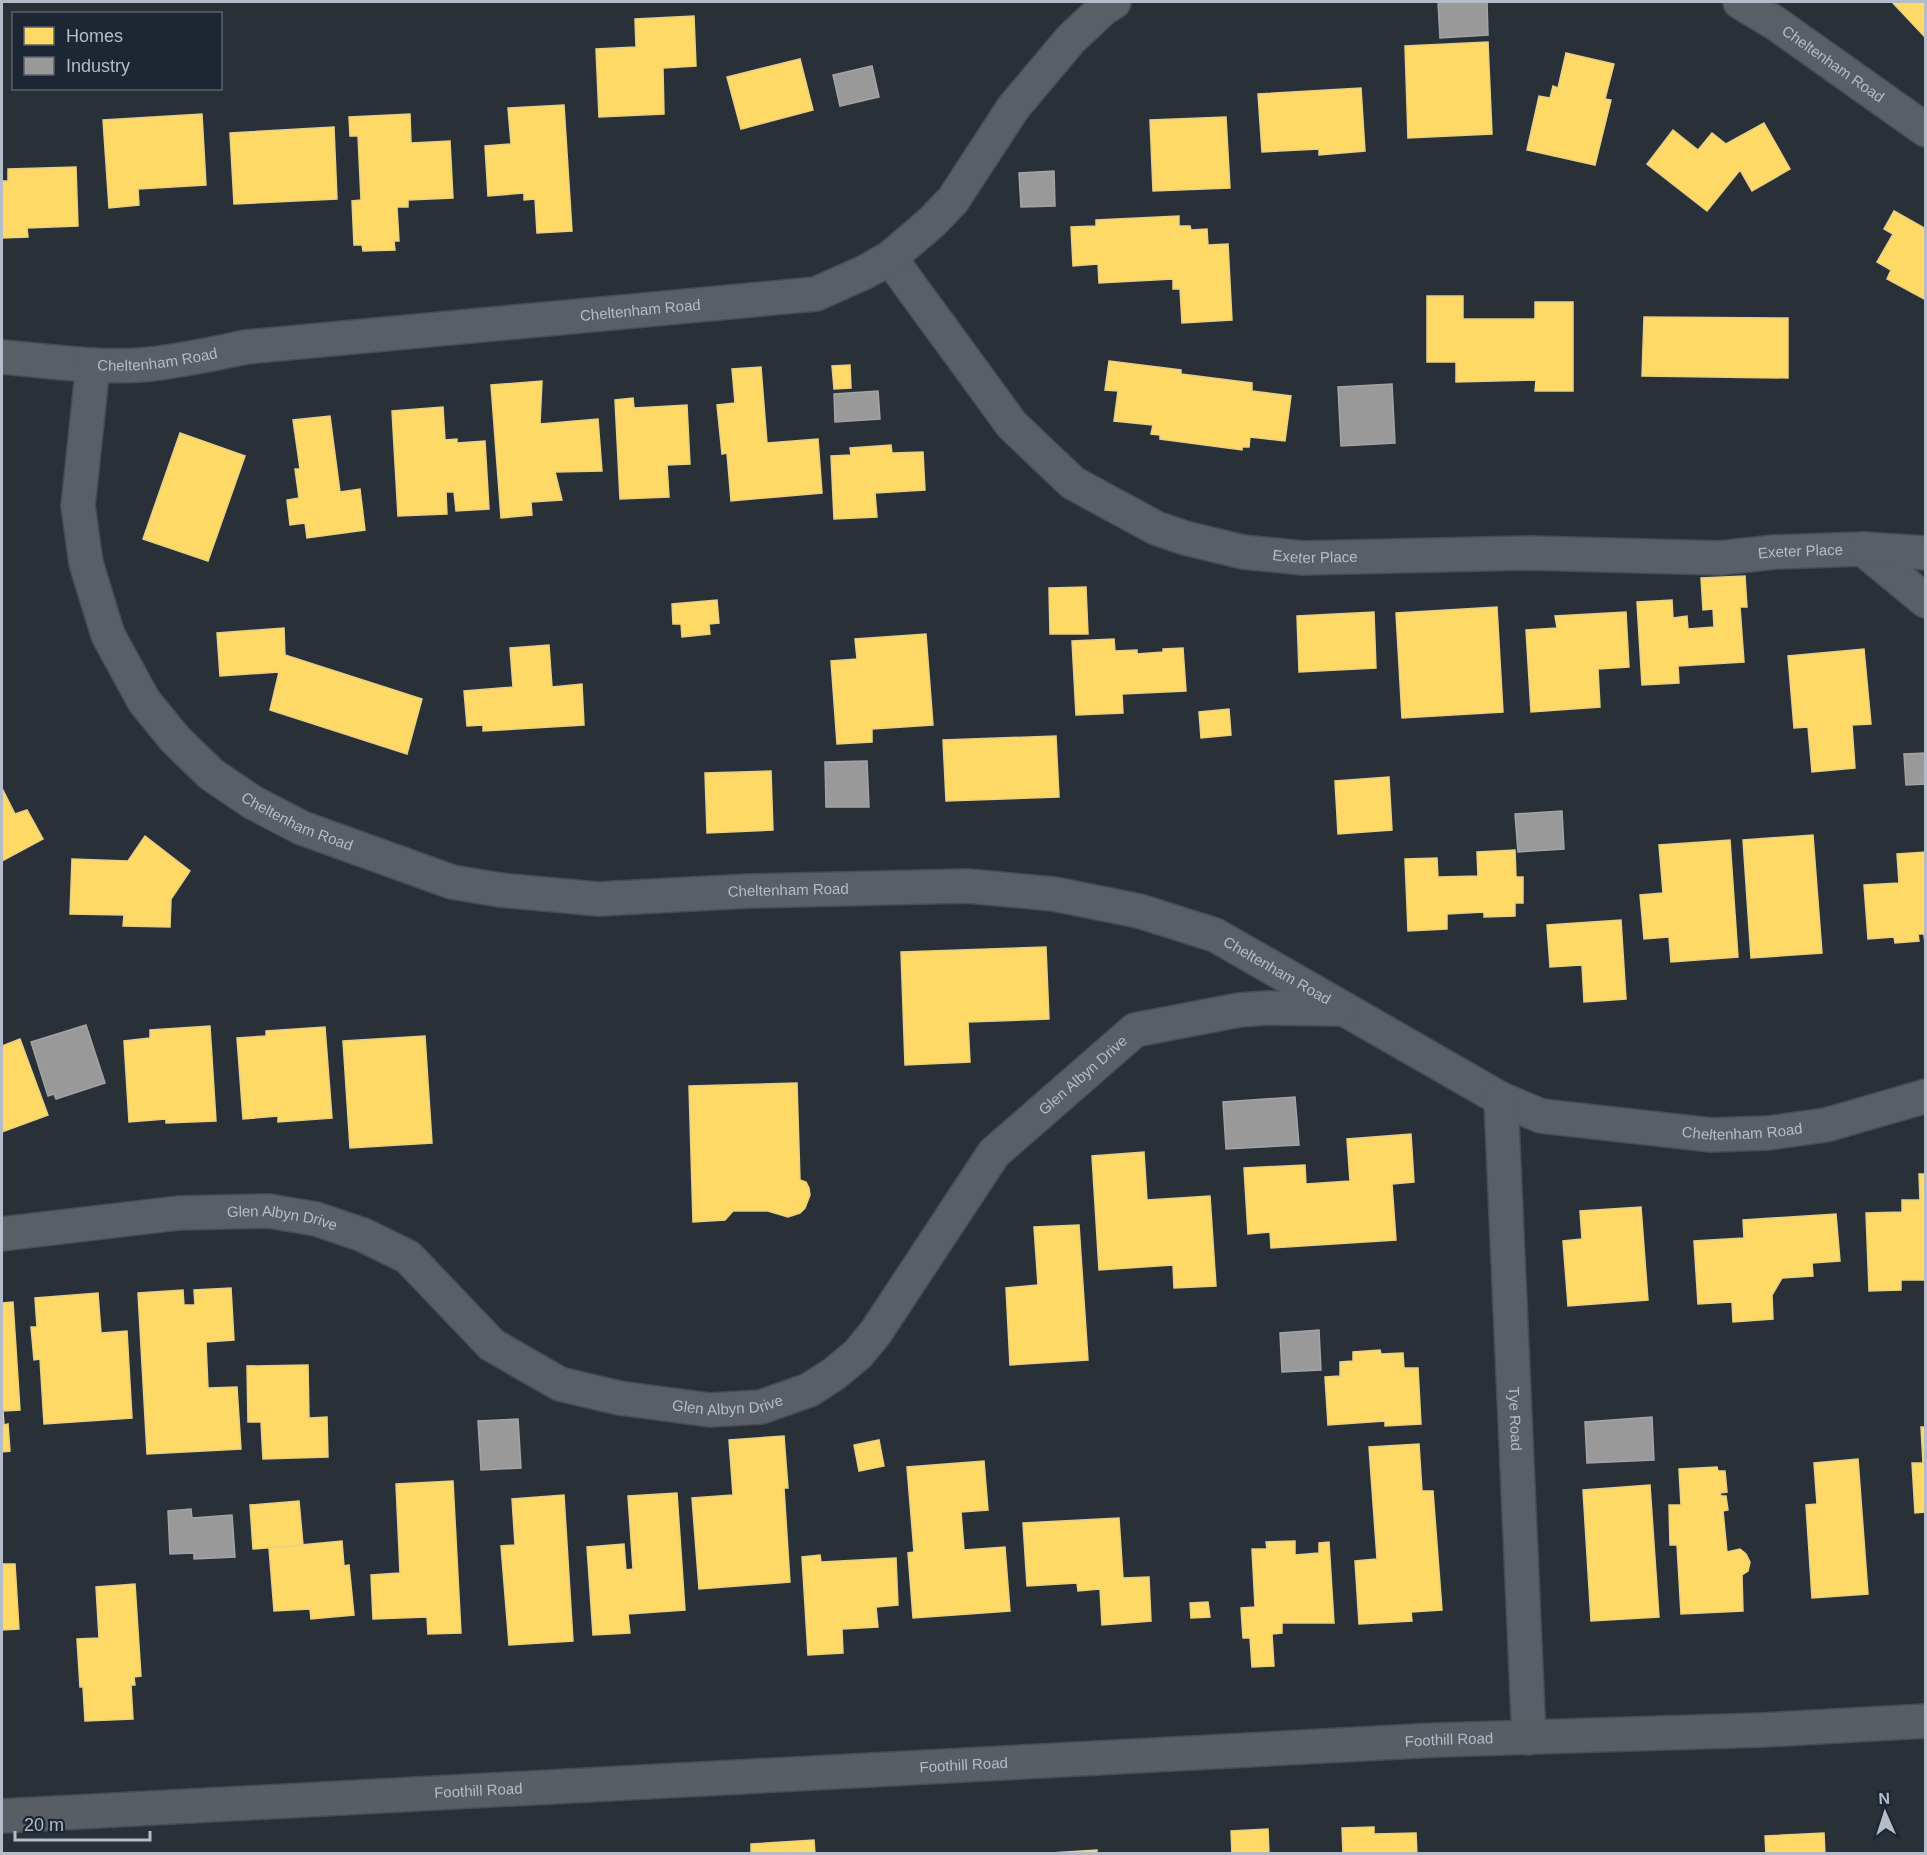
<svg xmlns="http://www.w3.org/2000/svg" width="1927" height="1855" font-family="Helvetica,sans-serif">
<rect width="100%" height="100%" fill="#2a3038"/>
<path fill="#ffd966" stroke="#e8d084" stroke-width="1.5" d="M 1892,2 L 1926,2 L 1924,36 Z
M 694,16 L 696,66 L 663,68 L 664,114 L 599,117 L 596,49 L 636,47 L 635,19 Z
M 1488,42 L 1492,134 L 1408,138 L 1405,46 Z
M 1566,53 L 1614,64 L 1605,99 L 1611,100 L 1595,165 L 1527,150 L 1539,96 L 1550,98 L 1553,86 L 1558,88 Z
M 800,59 L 813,110 L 741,129 L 727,77 Z
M 1361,88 L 1365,151 L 1319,155 L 1319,149 L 1262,152 L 1258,94 Z
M 564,105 L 572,231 L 537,233 L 535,199 L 524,200 L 524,193 L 488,196 L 485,146 L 511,144 L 508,108 Z
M 202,114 L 206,185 L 138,189 L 139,205 L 109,208 L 103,120 Z
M 410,114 L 411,143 L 450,141 L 453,198 L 408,200 L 408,207 L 397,207 L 399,241 L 394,241 L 395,250 L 363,251 L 362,245 L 354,245 L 352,201 L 361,200 L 358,136 L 350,136 L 349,117 Z
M 1226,117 L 1230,188 L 1153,191 L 1150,120 Z
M 1764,123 L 1790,169 L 1752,191 L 1740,170 L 1707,211 L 1647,164 L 1673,130 L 1698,150 L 1712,133 L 1726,144 Z
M 334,127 L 337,199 L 234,204 L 230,133 Z
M 76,167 L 78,226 L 27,228 L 28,237 L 2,238 L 2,181 L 8,181 L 8,169 Z
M 1894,211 L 1926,229 L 1926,300 L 1887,279 L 1891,270 L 1877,262 L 1893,234 L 1884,229 Z
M 1179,216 L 1179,226 L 1190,226 L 1191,230 L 1207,229 L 1208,245 L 1228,244 L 1232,320 L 1182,323 L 1180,289 L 1173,289 L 1173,279 L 1099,283 L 1098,264 L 1073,266 L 1071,227 L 1096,226 L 1096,220 Z
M 1427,296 L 1463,296 L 1463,319 L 1535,319 L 1535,302 L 1573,302 L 1573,391 L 1535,391 L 1536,380 L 1456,382 L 1456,362 L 1427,362 Z
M 1644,317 L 1788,318 L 1788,378 L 1642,376 Z
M 1109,361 L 1181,370 L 1181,374 L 1252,383 L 1252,391 L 1291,396 L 1285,441 L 1250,437 L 1249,447 L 1242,447 L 1242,450 L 1160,439 L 1160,435 L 1151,434 L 1153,425 L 1114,421 L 1118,391 L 1105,390 Z
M 850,365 L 851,388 L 834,389 L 832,366 Z
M 761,367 L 767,443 L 818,439 L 822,493 L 731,501 L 727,453 L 722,454 L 717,405 L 735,403 L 732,369 Z
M 542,381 L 540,424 L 598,419 L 602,471 L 555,472 L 562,500 L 531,502 L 532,515 L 501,518 L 491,385 Z
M 633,398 L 634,408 L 687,405 L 690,464 L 667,465 L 669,497 L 620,499 L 615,400 Z
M 443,407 L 445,440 L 457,439 L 457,443 L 485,441 L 489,509 L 456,511 L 454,492 L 446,492 L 447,514 L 398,516 L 392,411 Z
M 330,416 L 340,492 L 360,489 L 365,530 L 307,538 L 305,523 L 290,525 L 287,500 L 299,498 L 295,469 L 300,469 L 293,420 Z
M 180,433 L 245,456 L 208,561 L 143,539 Z
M 891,445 L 892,453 L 923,452 L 925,490 L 875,493 L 877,517 L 834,519 L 831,456 L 851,455 L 850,448 Z
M 1745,576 L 1747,607 L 1740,607 L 1744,662 L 1678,666 L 1679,683 L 1642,685 L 1637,602 L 1672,600 L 1673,618 L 1687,616 L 1688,629 L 1714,627 L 1713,609 L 1703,610 L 1701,578 Z
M 1086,587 L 1088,634 L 1050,634 L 1049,588 Z
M 717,600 L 719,623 L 709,624 L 710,634 L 682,637 L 681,624 L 673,624 L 672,604 Z
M 1497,607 L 1503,712 L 1402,718 L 1396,613 Z
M 1374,612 L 1376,668 L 1299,672 L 1297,616 Z
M 1626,612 L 1629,667 L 1598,669 L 1600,707 L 1531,712 L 1526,630 L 1557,628 L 1555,616 Z
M 284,628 L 285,655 L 422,699 L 407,754 L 270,710 L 279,672 L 220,676 L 217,633 Z
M 926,634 L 933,725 L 872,729 L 872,742 L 837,744 L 831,661 L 857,659 L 855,639 Z
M 1114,639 L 1115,651 L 1137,650 L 1137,654 L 1163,652 L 1163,649 L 1183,648 L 1186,691 L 1122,694 L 1123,713 L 1076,715 L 1072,641 Z
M 549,645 L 552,687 L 582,684 L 584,725 L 483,731 L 483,725 L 467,726 L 464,691 L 513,687 L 510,648 Z
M 1864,649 L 1871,724 L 1852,725 L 1855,768 L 1812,772 L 1808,727 L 1794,728 L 1788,656 Z
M 1229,709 L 1231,735 L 1201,738 L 1199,712 Z
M 1056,736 L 1059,797 L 946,801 L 943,740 Z
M 771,771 L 773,830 L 707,833 L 705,773 Z
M 1389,777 L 1392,830 L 1338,834 L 1335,781 Z
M 2,788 L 15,814 L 27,810 L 43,839 L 2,861 Z
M 1813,835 L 1822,953 L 1751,958 L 1743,840 Z
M 145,836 L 190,871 L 171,899 L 170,927 L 123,926 L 124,915 L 70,914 L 72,859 L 128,861 Z
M 1730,840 L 1738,957 L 1671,962 L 1669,937 L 1644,939 L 1640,895 L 1663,893 L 1659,845 Z
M 1515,850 L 1516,877 L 1523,877 L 1523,903 L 1515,903 L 1515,916 L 1484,917 L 1484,912 L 1447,914 L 1447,929 L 1408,931 L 1405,859 L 1437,858 L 1438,877 L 1478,876 L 1477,852 Z
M 1926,852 L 1926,954 L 1924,934 L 1918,934 L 1919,941 L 1895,943 L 1894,937 L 1868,939 L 1864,885 L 1899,883 L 1897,854 Z
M 1621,920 L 1626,999 L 1584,1002 L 1582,965 L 1550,967 L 1547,925 Z
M 1046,947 L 1049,1019 L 968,1022 L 970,1062 L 905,1065 L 901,952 Z
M 210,1026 L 216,1121 L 166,1123 L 166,1119 L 129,1122 L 124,1041 L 150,1038 L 150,1030 Z
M 325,1027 L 332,1118 L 278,1122 L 278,1116 L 243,1119 L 237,1038 L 266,1036 L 266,1031 Z
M 425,1036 L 432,1143 L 350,1148 L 343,1041 Z
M 20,1039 L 48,1115 L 2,1132 L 2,1046 Z
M 797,1083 L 800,1180 L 806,1182 L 809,1188 L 810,1195 L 805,1208 L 800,1213 L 788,1217 L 768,1211 L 733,1211 L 725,1220 L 693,1222 L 689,1086 Z
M 1411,1134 L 1414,1182 L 1392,1184 L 1396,1240 L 1271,1248 L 1270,1232 L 1248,1234 L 1244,1168 L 1305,1165 L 1306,1184 L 1350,1181 L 1347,1139 Z
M 1144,1152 L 1147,1200 L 1210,1196 L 1216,1286 L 1174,1288 L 1173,1265 L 1099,1270 L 1092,1156 Z
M 1919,1174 L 1926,1174 L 1926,1280 L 1901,1280 L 1901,1290 L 1869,1291 L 1866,1213 L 1902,1212 L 1902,1200 L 1920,1200 Z
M 1641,1207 L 1648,1300 L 1568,1306 L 1563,1241 L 1582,1239 L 1580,1211 Z
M 1836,1214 L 1840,1261 L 1812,1263 L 1813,1276 L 1782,1278 L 1772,1295 L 1773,1319 L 1733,1322 L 1732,1302 L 1698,1304 L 1694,1241 L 1744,1238 L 1743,1220 Z
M 1079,1225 L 1088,1360 L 1010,1365 L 1006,1288 L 1038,1285 L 1034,1227 Z
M 231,1288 L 234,1340 L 206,1342 L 208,1388 L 237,1387 L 241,1449 L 147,1454 L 138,1293 L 183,1290 L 184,1305 L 195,1305 L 194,1290 Z
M 98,1293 L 101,1333 L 127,1331 L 132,1418 L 44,1424 L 40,1359 L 34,1360 L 31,1327 L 37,1327 L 35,1298 Z
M 13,1302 L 20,1410 L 3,1411 L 4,1425 L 8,1424 L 10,1451 L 2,1452 L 2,1303 Z
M 1380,1350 L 1381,1354 L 1403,1353 L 1404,1368 L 1418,1368 L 1421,1424 L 1385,1426 L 1385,1421 L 1328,1425 L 1325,1377 L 1340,1376 L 1340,1362 L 1353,1361 L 1353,1352 Z
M 308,1365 L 309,1418 L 327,1417 L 328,1457 L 263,1459 L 261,1422 L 248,1422 L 247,1366 Z
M 1921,1427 L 1926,1427 L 1926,1520 L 1925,1512 L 1915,1513 L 1912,1463 L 1923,1463 Z
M 784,1436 L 788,1488 L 784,1488 L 790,1582 L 699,1589 L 692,1498 L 733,1495 L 729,1440 Z
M 879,1440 L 884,1466 L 859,1471 L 854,1445 Z
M 1419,1444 L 1422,1491 L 1433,1491 L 1442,1610 L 1411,1612 L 1412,1621 L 1359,1624 L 1355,1561 L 1377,1559 L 1369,1447 Z
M 1858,1459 L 1868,1594 L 1812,1598 L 1806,1505 L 1817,1504 L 1814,1463 Z
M 984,1461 L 988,1510 L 961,1512 L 964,1550 L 1005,1547 L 1010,1611 L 913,1618 L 908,1553 L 914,1552 L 907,1467 Z
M 1717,1467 L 1718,1471 L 1725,1471 L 1727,1492 L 1720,1493 L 1721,1496 L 1726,1496 L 1728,1510 L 1723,1511 L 1727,1552 L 1740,1549 L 1746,1554 L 1750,1562 L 1748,1571 L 1742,1575 L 1743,1611 L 1681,1614 L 1677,1545 L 1670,1545 L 1669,1505 L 1681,1505 L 1679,1469 Z
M 453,1481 L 461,1633 L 428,1634 L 427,1617 L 373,1619 L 371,1575 L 400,1573 L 396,1484 Z
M 1650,1485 L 1659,1617 L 1591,1621 L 1583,1490 Z
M 677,1493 L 685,1610 L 628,1614 L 630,1633 L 593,1635 L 587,1547 L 624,1544 L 626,1570 L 633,1569 L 628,1496 Z
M 564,1495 L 573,1641 L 509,1645 L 501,1546 L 515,1545 L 512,1499 Z
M 299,1501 L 303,1545 L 253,1549 L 250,1505 Z
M 1119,1518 L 1123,1578 L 1149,1577 L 1151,1621 L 1102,1625 L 1100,1589 L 1078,1591 L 1077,1583 L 1027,1586 L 1023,1523 Z
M 342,1541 L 344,1566 L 349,1565 L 354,1615 L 311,1619 L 310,1609 L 274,1611 L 269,1548 Z
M 1295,1541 L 1295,1555 L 1319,1553 L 1319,1543 L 1329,1542 L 1334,1623 L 1282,1623 L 1282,1633 L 1272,1634 L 1274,1666 L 1252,1667 L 1250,1638 L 1243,1638 L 1241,1608 L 1255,1607 L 1252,1549 L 1267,1549 L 1266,1542 Z
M 820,1555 L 821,1562 L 896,1558 L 898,1605 L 876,1607 L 878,1627 L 842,1629 L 843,1653 L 808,1655 L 802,1557 Z
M 2,1564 L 15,1564 L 19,1629 L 2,1630 Z
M 135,1584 L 141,1676 L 134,1677 L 135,1685 L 131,1685 L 133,1719 L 85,1721 L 83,1687 L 80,1687 L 77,1639 L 99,1638 L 96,1587 Z
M 1208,1602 L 1210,1617 L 1191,1618 L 1190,1603 Z
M 1374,1827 L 1374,1834 L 1416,1833 L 1417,1854 L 1343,1854 L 1342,1828 Z
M 1268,1829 L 1269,1854 L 1232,1854 L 1231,1831 Z
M 1824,1833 L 1825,1854 L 1766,1854 L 1765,1836 Z
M 814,1840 L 815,1854 L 751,1854 L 751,1844 Z
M 1097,1850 L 1097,1854 L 1034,1854 Z"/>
<path fill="#999" stroke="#a1a4a7" stroke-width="1.5" d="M 1438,2 L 1487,2 L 1488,35 L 1440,38 Z
M 872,66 L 879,97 L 840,106 L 833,75 Z
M 1054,171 L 1055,206 L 1021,207 L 1019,173 Z
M 1392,384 L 1395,443 L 1341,446 L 1338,387 Z
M 878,391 L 880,419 L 835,422 L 834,394 Z
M 1926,753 L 1926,784 L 1906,785 L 1904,754 Z
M 867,761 L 869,807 L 826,807 L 825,762 Z
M 1562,811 L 1564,849 L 1518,852 L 1515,814 Z
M 86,1025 L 105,1083 L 56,1099 L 54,1094 L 48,1096 L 31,1042 Z
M 1295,1097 L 1299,1145 L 1226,1149 L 1223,1102 Z
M 1319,1330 L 1321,1370 L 1282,1372 L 1280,1333 Z
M 1652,1417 L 1654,1460 L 1587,1463 L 1585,1422 Z
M 518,1419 L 521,1468 L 481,1470 L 478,1421 Z
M 191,1509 L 192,1518 L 232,1515 L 235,1557 L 194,1559 L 194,1553 L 170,1554 L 168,1511 Z"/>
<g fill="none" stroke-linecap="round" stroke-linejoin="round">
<defs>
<g id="minor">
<path id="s1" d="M 1740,2 L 1775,23 L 1926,130"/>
<path id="s2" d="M 890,258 L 1012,425 L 1073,483 L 1156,528 L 1185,538 L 1243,552 L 1303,558 L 1530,553 L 1720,558 L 1775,552 L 1863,549 L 1926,601"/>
<path id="s3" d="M 2,357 C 48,361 95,368 141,365 C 176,362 212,354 246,347 L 816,294 L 865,272 L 890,258 L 932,222 L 953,200 L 1013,108 L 1071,39 L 1104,8 L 1114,2"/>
<path id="s4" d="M 93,365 L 78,506 L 86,563 L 108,635 L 144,701 L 175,739 L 211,774 L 252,802 L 302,828 L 452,882 L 500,890 L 598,899 L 749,891 L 967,886 L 1054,894 L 1139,911 L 1215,935 L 1501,1099 L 1541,1116 L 1711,1135 L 1768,1133 L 1826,1125 L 1926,1096"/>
<path d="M 1863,549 L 1926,553"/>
<path id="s5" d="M 1501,1099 L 1529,1738"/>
<path id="s6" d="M 2,1234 L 179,1213 L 269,1211 L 316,1219 L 363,1235 L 408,1257 L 492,1345 L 560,1384 L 619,1398 L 710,1410 L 761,1407 L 809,1390 L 834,1374 L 858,1354 L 876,1332 L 994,1153 L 1135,1030 L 1239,1010 L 1267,1008 L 1341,1009"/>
</g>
<g id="secondary">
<path id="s7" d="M 2,1816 L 1437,1740 L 1762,1730 L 1926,1721"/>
</g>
</defs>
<use href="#minor" stroke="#484c53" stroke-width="36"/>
<use href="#secondary" stroke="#484c53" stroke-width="36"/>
<use href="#minor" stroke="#5a5e66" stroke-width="33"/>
<use href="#secondary" stroke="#595d64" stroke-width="33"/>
</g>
<g text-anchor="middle" stroke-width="6" stroke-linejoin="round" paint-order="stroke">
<g font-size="15" fill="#b4bcc9" stroke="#1d2633">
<text dy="5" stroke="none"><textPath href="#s1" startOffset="112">Cheltenham Road</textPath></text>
<text dy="5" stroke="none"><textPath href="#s3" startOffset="642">Cheltenham Road</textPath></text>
<text dy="5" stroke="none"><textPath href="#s3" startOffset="156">Cheltenham Road</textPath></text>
<text dy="5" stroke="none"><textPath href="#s2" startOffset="1034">Exeter Place</textPath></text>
<text dy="5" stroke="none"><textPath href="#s2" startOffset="548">Exeter Place</textPath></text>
<text dy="5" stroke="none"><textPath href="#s4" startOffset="548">Cheltenham Road</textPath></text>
<text dy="5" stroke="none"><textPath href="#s4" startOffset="1052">Cheltenham Road</textPath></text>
<text dy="5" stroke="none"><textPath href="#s4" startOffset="1556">Cheltenham Road</textPath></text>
<text dy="5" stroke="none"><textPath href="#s6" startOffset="1292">Glen Albyn Drive</textPath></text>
<text dy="5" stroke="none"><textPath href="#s4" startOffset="2060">Cheltenham Road</textPath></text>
<text dy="5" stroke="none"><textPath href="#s6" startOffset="282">Glen Albyn Drive</textPath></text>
<text dy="5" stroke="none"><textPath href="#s6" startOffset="786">Glen Albyn Drive</textPath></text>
<text dy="5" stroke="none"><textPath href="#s5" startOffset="320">Tye Road</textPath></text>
<text dy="5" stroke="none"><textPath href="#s7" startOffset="1449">Foothill Road</textPath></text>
<text dy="5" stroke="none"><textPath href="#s7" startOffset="963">Foothill Road</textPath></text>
<text dy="5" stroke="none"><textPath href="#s7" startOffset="477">Foothill Road</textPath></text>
</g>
</g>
<rect width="1927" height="1855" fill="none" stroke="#b4bcc9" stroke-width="6"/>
<rect x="12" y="12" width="210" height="78" fill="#1d2633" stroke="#59626f" stroke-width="1.5"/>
<rect x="24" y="27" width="30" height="18" fill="#ffd966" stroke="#59626f" stroke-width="1.5"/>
<text x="66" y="42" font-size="18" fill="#b4bcc9">Homes</text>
<rect x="24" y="57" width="30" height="18" fill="#999999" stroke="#59626f" stroke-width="1.5"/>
<text x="66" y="72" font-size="18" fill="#b4bcc9">Industry</text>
<g transform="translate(1885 1813) rotate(357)" stroke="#1d2633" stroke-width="4.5" paint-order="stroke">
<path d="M0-4.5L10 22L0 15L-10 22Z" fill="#b4bcc9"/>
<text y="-9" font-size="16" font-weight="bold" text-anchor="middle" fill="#b4bcc9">N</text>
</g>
<path d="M15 1831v9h135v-9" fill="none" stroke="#b4bcc9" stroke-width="3"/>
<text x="24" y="1831" font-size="18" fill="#b4bcc9" stroke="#1d2633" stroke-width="4.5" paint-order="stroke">20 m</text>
</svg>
